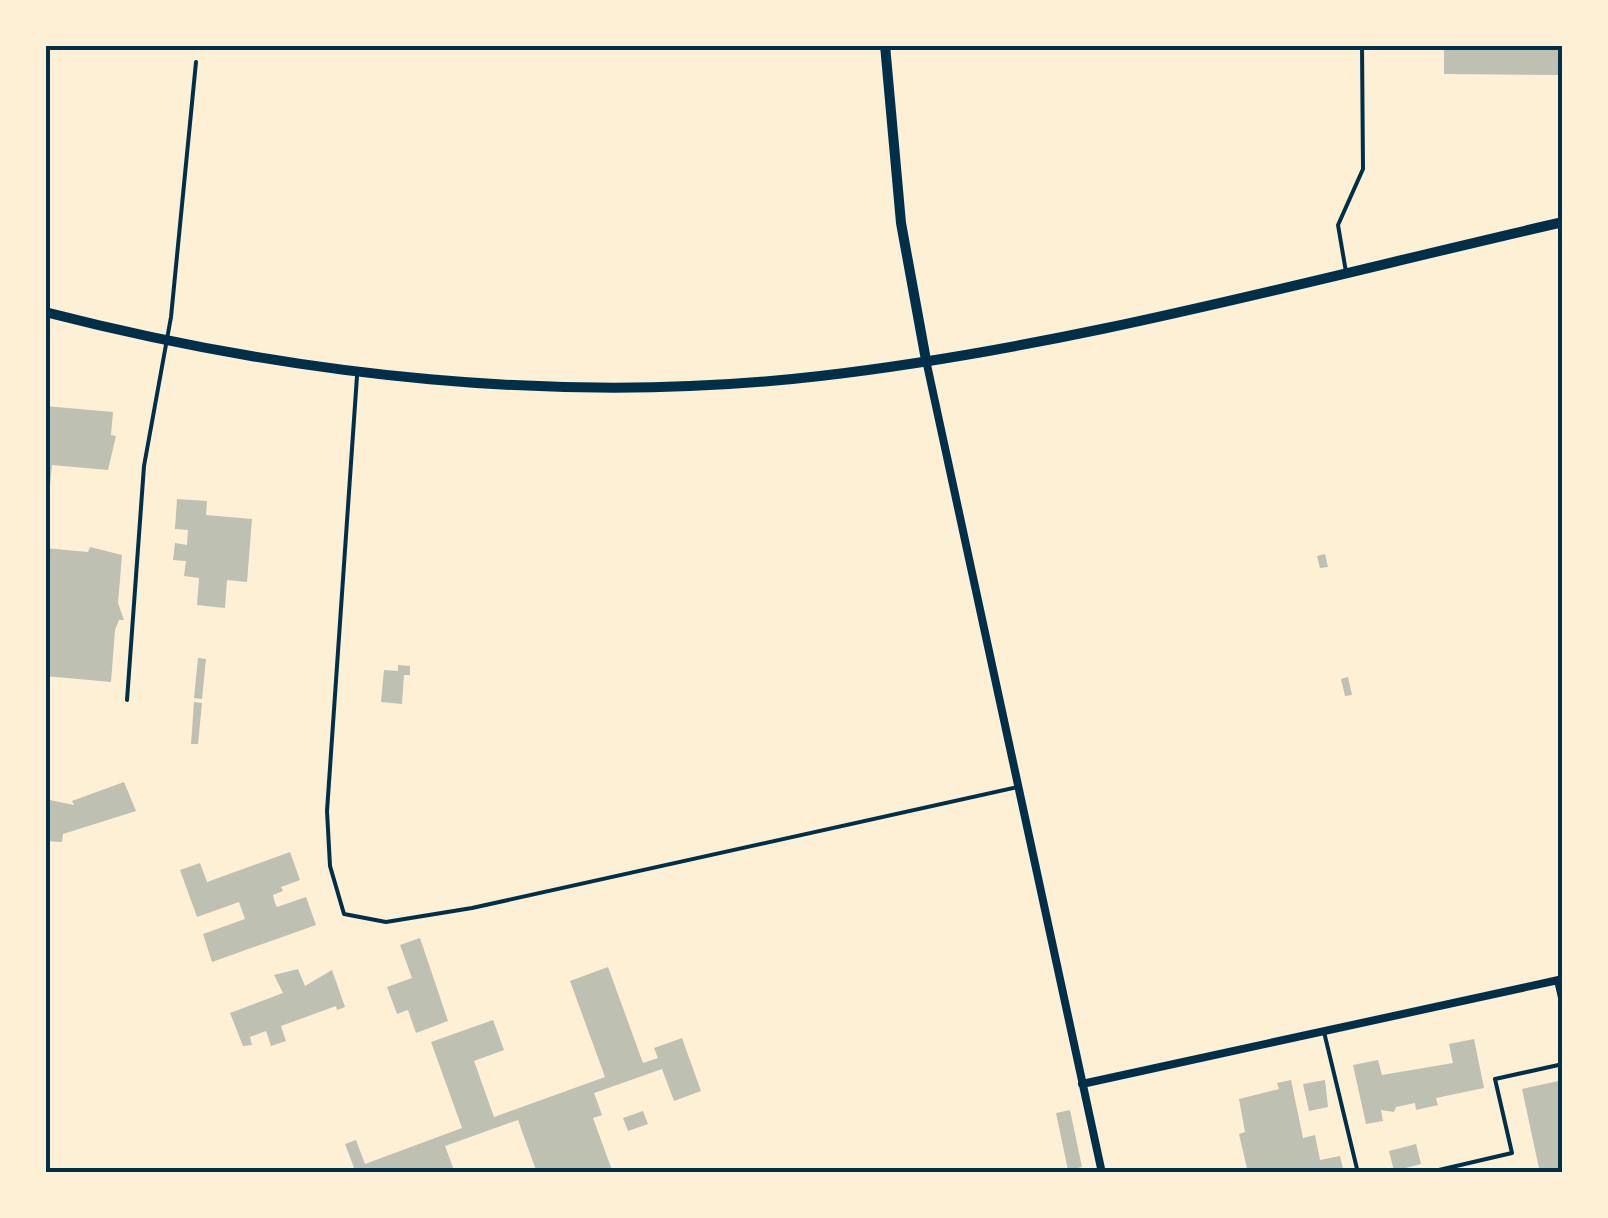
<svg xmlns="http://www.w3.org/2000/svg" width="1608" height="1218" font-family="'DM Sans',sans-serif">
<rect width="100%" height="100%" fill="#fdf0d5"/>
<path fill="#bec0b2" d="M 1444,45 L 1563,45 L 1563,75 L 1444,74 Z
M 45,406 L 113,412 L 111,435 L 116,436 L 108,470 L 52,465 L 48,506 Z
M 177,499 L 207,501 L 206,515 L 252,519 L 247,582 L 227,580 L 225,608 L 197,605 L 199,578 L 184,576 L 186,561 L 173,560 L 175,543 L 187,545 L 188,530 L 175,529 Z
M 45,517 L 48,517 L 49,546 L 45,546 Z
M 90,547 L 122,555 L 118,603 L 124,620 L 119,620 L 115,630 L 111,682 L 45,676 L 45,548 L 88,552 Z
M 1325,554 L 1328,567 L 1320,568 L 1317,556 Z
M 198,658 L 206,659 L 202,699 L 194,698 Z
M 398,665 L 410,666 L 410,675 L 404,675 L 402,704 L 381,702 L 384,670 L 398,671 Z
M 1348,677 L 1352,695 L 1345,696 L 1341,679 Z
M 194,702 L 202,703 L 198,744 L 191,744 Z
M 124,782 L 136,811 L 63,834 L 62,842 L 45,841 L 45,799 L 74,805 L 72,801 Z
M 290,852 L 300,880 L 281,887 L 283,891 L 273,895 L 275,903 L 277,907 L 306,897 L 316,925 L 212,962 L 203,934 L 245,919 L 239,902 L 197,917 L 180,870 L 200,863 L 207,882 Z
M 420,938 L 448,1021 L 416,1033 L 408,1010 L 397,1014 L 387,987 L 412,978 L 400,945 Z
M 608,967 L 643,1063 L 658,1058 L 654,1048 L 682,1038 L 701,1091 L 674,1101 L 662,1069 L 594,1093 L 602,1115 L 593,1118 L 613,1173 L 537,1173 L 518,1120 L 445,1146 L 455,1173 L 356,1173 L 345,1144 L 356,1140 L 365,1164 L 462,1128 L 431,1042 L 493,1020 L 504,1050 L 474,1061 L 494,1117 L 605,1077 L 570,981 Z
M 298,969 L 305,986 L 332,970 L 345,1007 L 337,1010 L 336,1006 L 281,1026 L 286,1041 L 271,1046 L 266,1031 L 250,1037 L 252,1045 L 243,1046 L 230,1013 L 283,993 L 274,975 Z
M 1474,1039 L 1484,1088 L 1436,1098 L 1438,1105 L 1416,1110 L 1415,1103 L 1396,1107 L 1394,1112 L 1381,1110 L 1383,1121 L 1366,1124 L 1353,1065 L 1378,1060 L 1382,1075 L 1453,1063 L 1449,1044 Z
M 1291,1080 L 1303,1138 L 1315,1135 L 1320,1160 L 1340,1156 L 1344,1173 L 1248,1173 L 1239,1134 L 1245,1132 L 1239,1099 L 1279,1089 L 1277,1083 Z
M 1325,1080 L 1328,1107 L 1309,1111 L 1303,1084 Z
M 1563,1080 L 1563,1173 L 1540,1173 L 1522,1089 Z
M 1070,1110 L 1082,1167 L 1068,1170 L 1056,1113 Z
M 643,1111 L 648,1124 L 628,1131 L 623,1118 Z
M 1416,1144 L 1421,1164 L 1394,1171 L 1389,1151 Z"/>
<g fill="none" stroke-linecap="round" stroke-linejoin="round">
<path stroke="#003049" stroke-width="4" d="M 1346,272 L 1338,225 L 1363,169 L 1362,45
M 357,376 L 327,811 L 330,866 L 344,914 L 386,922 L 472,908 L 1018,787
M 127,700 L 144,466 L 171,317 L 196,62
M 1324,1032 L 1358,1173
M 1426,1173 L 1512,1153 L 1495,1079 L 1563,1064"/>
<path stroke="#003049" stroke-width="8" d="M 926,360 L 1102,1173
M 1558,980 L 1563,1002
M 1082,1084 L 1563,979"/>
<path stroke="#003049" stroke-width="10" d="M 885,45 L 901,223 L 926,360
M 45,312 C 294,376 564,406 820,376 C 1071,347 1317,278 1563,222"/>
</g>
<rect width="1608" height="1218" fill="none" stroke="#fdf0d5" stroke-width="95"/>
<rect x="48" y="48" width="1512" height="1122" fill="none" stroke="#003049" stroke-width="4"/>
</svg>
